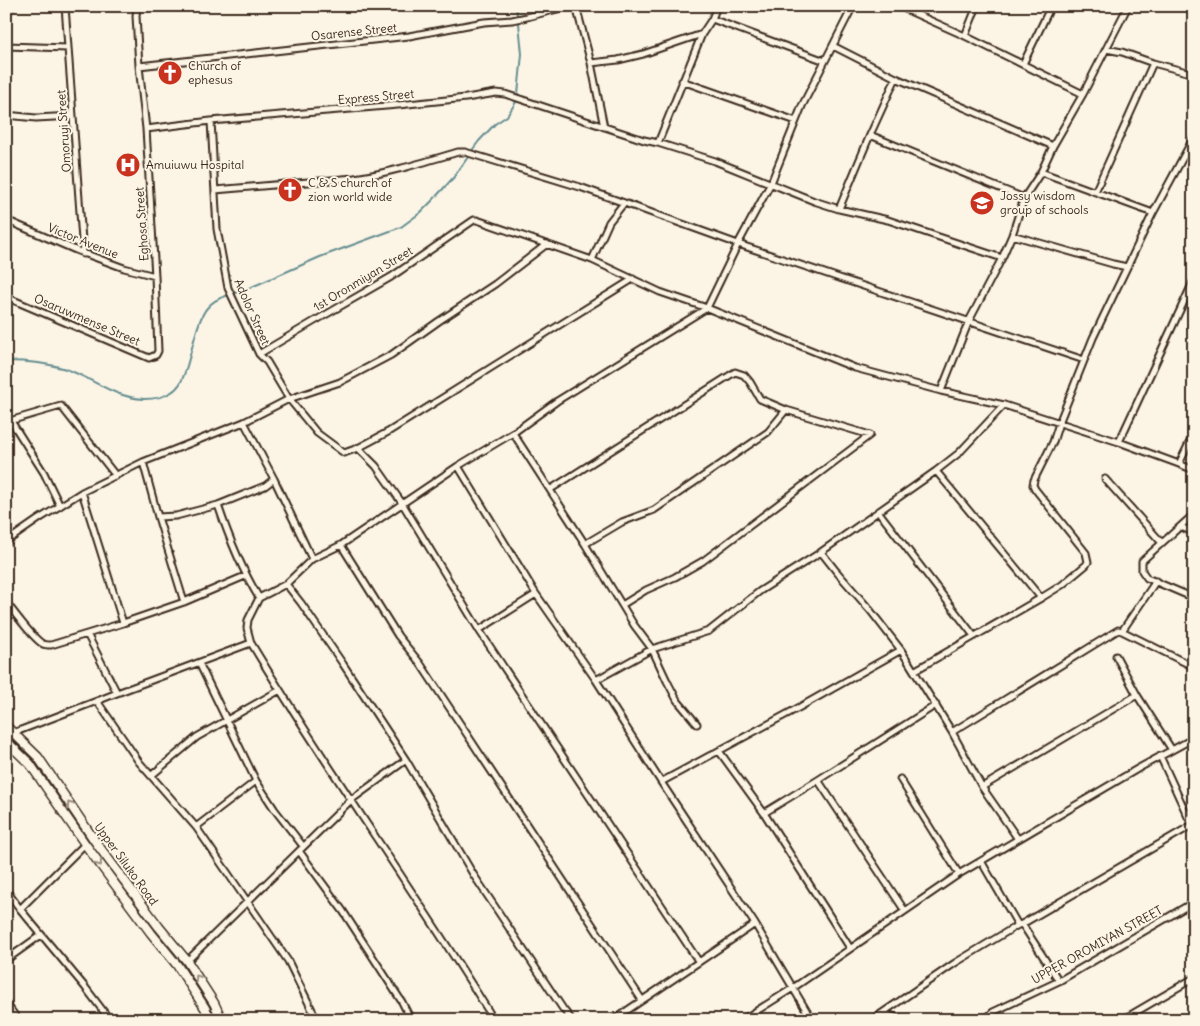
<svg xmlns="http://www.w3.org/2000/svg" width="1200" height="1026" font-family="Delius,sans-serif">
<rect width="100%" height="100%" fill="#fcf5e5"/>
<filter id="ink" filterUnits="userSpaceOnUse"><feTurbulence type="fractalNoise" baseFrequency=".02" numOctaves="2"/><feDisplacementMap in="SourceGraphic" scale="10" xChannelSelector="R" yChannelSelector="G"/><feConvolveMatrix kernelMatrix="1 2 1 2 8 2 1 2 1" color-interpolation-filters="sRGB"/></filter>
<g filter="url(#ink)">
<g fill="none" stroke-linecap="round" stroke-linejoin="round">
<path stroke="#668e92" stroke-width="2" d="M 516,6 L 517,15
M 518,94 L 522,54 L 519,23
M 473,149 L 479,141 L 495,124 L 507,116 L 516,102
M 235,293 L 247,289 L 320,257 L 401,227 L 420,213 L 431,202 L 454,177 L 468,157
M 6,361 C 27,361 47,363 66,369 C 94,379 112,397 144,399 C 153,399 162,398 170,393 C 179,388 182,381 185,372 C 191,356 197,319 207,308 C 212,302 219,298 226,296"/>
<defs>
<path id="street" d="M 65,6 L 83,254
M 576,6 L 591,63 L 604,127
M 898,6 L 965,36 L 1083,94
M 6,16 L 11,6
M 712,19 L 825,61
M 965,36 L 977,6
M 6,46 L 68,48
M 833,46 L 896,78 L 1053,146
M 1106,49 L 1122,52 L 1153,63 L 1194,74
M 591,63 L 618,60 L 643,54 L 702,34
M 1023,64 L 1051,6
M 139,66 L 409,36 L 484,22 L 512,20 L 527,17 L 569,6
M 682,81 L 796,121
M 6,115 L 36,118 L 73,116
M 211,121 L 217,229 L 228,288 L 259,354 L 267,362 L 289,399 L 317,433 L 344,453 L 358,448 L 388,432 L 633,279
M 146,129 L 211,121 L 398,105 L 466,98 L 496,93 L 505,94 L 644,140 L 658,143 L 715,161 L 814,201 L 839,209 L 888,220 L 1002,258
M 870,135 L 1024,198
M 658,143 L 702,34 L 712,19 L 717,6
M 1041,172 L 1153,213
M 215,190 L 354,178 C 390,173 424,162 458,152 L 465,152 L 580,187 L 738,244 L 1084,360
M 1095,192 L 1153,63
M 839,209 L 870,135 L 896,78
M 6,220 L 78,251 L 124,268 L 155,276
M 1012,235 L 1113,264 L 1127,267
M 592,260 L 609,222 L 624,203
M 6,297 L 149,358 L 156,355 L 158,351 L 155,276 L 146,129 L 139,66 L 136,16 L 137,6
M 259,354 L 313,322 L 391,277 L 474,220 L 477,220 L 592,260 L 660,292 L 707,308 L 855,368 L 941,391 L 1004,405 L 1119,442 L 1179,464 L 1194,470
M 941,391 L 969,321 L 1002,258 L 1012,235 L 1024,198 L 1041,172 L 1053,146 L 1083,94 L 1128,6
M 11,421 L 44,473 L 60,506
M 6,422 L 61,406 L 116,476
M 244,422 L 274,479 L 312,559
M 1119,442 L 1194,280
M 358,448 L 376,466 L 402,503 L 479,630 L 699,962
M 143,462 L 158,517 L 176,516 L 218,505 L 265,486 L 274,479
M 1179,464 L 1194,433
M 458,466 L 536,594 L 596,680 L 661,782 L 755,924 L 812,1020
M 936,471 L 1041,598
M 1105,479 L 1162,543
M 551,489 L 735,372 L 744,375 L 750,382 L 760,399 L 786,410 L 870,435
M 82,492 L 123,623
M 218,505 C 229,538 241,568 259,598
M 878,511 L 974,636
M 1194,514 L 1142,561 L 1142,571 L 1147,578 L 1194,598
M 158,517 L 184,602
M 1180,527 L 1194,532
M 6,532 L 10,539
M 6,544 L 10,539 L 39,519 L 82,492 L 143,462 L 244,422 L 289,399 L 340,382 L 391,355 L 439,321 L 495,284 L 547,244
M 585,544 L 622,522 L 654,510 L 768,432 L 786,410
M 341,545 L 458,466 L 513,433
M 821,552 L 836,571 L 870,610 L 901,650
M 286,584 L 301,603 L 343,664 L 406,760 L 473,874 L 563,1009 L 572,1020
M 6,602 C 13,611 34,640 43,644 C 45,645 48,645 51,645 L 123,623 L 184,602 L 245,576
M 622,605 L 646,590 L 675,577 L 703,561 L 870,435
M 479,630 L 536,594
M 1122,631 L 1156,581
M 87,634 L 117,693
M 1116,656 L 1137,695 L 1172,750
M 199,663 L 256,781 L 275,810 L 303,846
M 914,671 L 1041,598 L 1062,585 L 1086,565 L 1088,562 L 1086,553 L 1035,489 L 1033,485 L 1034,480 L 1053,442 L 1059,423 L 1093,338 L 1153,213 L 1194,137
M 596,680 L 652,649 L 709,631 L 760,591 L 821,552 L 936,471 L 959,453 L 1004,405
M 97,701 L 139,762 L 196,827 L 247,901 L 288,961 L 317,1020
M 697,724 L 677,700 L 667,681 L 652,649 L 634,625 L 585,544 L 513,433 L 557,401 L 707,308 L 738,244 L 771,183 L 802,106 L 853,6
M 952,732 L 1118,630 L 1122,631 L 1194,667
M 13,733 L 97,701 L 117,693 L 251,643
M 719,751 L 764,813 L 850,948
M 1160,756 L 1193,828
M 152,775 L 197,737 L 280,690
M 900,779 L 959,874
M 818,780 L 905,911
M 661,782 L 800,707 L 901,650 L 952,732 L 982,787 L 1018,839
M 982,787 L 1137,695
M 764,813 L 818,780 L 936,705
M 196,827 L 256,781
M 299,851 L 343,911 L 402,1002 L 411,1020
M 981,861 L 1018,925
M 6,890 L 20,909 L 85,987 L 110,1020
M 20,909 L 85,844
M 1022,924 L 1059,981
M 6,960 L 41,935
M 187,961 L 351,800 L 406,760
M 6,1003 L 18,1020
M 883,1013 L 904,1020
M 494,1020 C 416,893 328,771 251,643 L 247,628 L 248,620 L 259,598 L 286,584 L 312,559 L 341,545 L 398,636 L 420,663 L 642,1000
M 613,1020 L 755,924
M 742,1020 L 793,988 L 959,874 L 1139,768 L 1194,738
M 872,1020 L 955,963 L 1018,925 L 1022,924 L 1194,824
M 984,1020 L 993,1012 L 1059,981 L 1194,902
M 1122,1020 L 1194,978"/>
<path id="primary" d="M 6,726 L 38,757 L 97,844 L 159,927 L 187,961 L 214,1003 L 222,1020
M 6,741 L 30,764 L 85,844 L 151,933 L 177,965 L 205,1008 L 211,1020"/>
</defs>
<use href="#street" stroke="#3b2a1e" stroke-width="9"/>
<use href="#primary" stroke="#3b2a1e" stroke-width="11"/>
<use href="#street" stroke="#fcf5e5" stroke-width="5"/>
<use href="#primary" stroke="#fcf5e5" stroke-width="8"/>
</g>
<defs><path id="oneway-chevron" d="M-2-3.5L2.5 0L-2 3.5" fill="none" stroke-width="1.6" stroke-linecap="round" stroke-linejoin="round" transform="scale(1.25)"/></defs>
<g stroke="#9c9082">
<use href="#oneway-chevron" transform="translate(70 805) rotate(-125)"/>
<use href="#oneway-chevron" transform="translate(99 863) rotate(54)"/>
<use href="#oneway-chevron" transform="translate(198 978) rotate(-123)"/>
</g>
</g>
<defs>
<symbol id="church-disc" viewBox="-11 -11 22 22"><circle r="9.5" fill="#c8321e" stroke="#fcf5e5"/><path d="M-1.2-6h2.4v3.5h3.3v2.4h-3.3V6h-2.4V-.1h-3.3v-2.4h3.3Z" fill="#fff"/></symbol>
<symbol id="hospital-disc" viewBox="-11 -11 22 22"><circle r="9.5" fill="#c8321e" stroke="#fcf5e5"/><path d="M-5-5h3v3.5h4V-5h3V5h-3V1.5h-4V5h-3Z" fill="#fff"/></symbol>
<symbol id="school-disc" viewBox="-11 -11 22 22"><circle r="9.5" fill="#c8321e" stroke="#fcf5e5"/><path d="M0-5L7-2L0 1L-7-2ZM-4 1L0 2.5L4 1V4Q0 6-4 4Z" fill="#fff"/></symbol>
</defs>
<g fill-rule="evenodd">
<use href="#church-disc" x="156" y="59" width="28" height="28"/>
<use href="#hospital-disc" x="114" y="151" width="28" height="28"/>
<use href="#church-disc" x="276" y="176" width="28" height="28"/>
<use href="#school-disc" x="968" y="189" width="28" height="28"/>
</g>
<g text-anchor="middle" stroke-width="4" stroke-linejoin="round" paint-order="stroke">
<g font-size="12" fill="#3b2a1e" stroke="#fcf5e5">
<text transform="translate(354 32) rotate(-6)" y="4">Osarense Street</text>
<text transform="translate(376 97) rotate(-5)" y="4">Express Street</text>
<text transform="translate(64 131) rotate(-94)" y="4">Omoruyi Street</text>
<text transform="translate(142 224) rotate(-94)" y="4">Eghosa Street</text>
<text transform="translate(83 241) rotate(22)" y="4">Victor Avenue</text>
<text transform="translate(363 279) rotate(-31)" y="4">1st Oronmiyan Street</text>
<text transform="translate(252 312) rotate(66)" y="4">Adolor Street</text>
<text transform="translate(87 320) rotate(23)" y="4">Osaruwmense Street</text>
<text transform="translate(126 864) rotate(54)" y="4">Upper Siluko Road</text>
<text transform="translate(1097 945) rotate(-29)" y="4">UPPER OROMIYAN STREET</text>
</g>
<g font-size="12" fill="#3b2a1e" stroke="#fcf5e5" text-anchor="start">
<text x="188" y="70">Church of<tspan x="188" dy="14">ephesus</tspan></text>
<text x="146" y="169">Amuiuwu Hospital</text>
<text x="308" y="187">C &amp; S church of<tspan x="308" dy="14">zion world wide</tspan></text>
<text x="1000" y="200">Jossy wisdom<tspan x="1000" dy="14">group of schools</tspan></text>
</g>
</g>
<rect width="1200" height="1026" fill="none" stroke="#fcf5e5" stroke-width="25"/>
<rect x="12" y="12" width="1175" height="1001" fill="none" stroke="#3b2a1e" stroke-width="2" filter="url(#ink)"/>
</svg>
